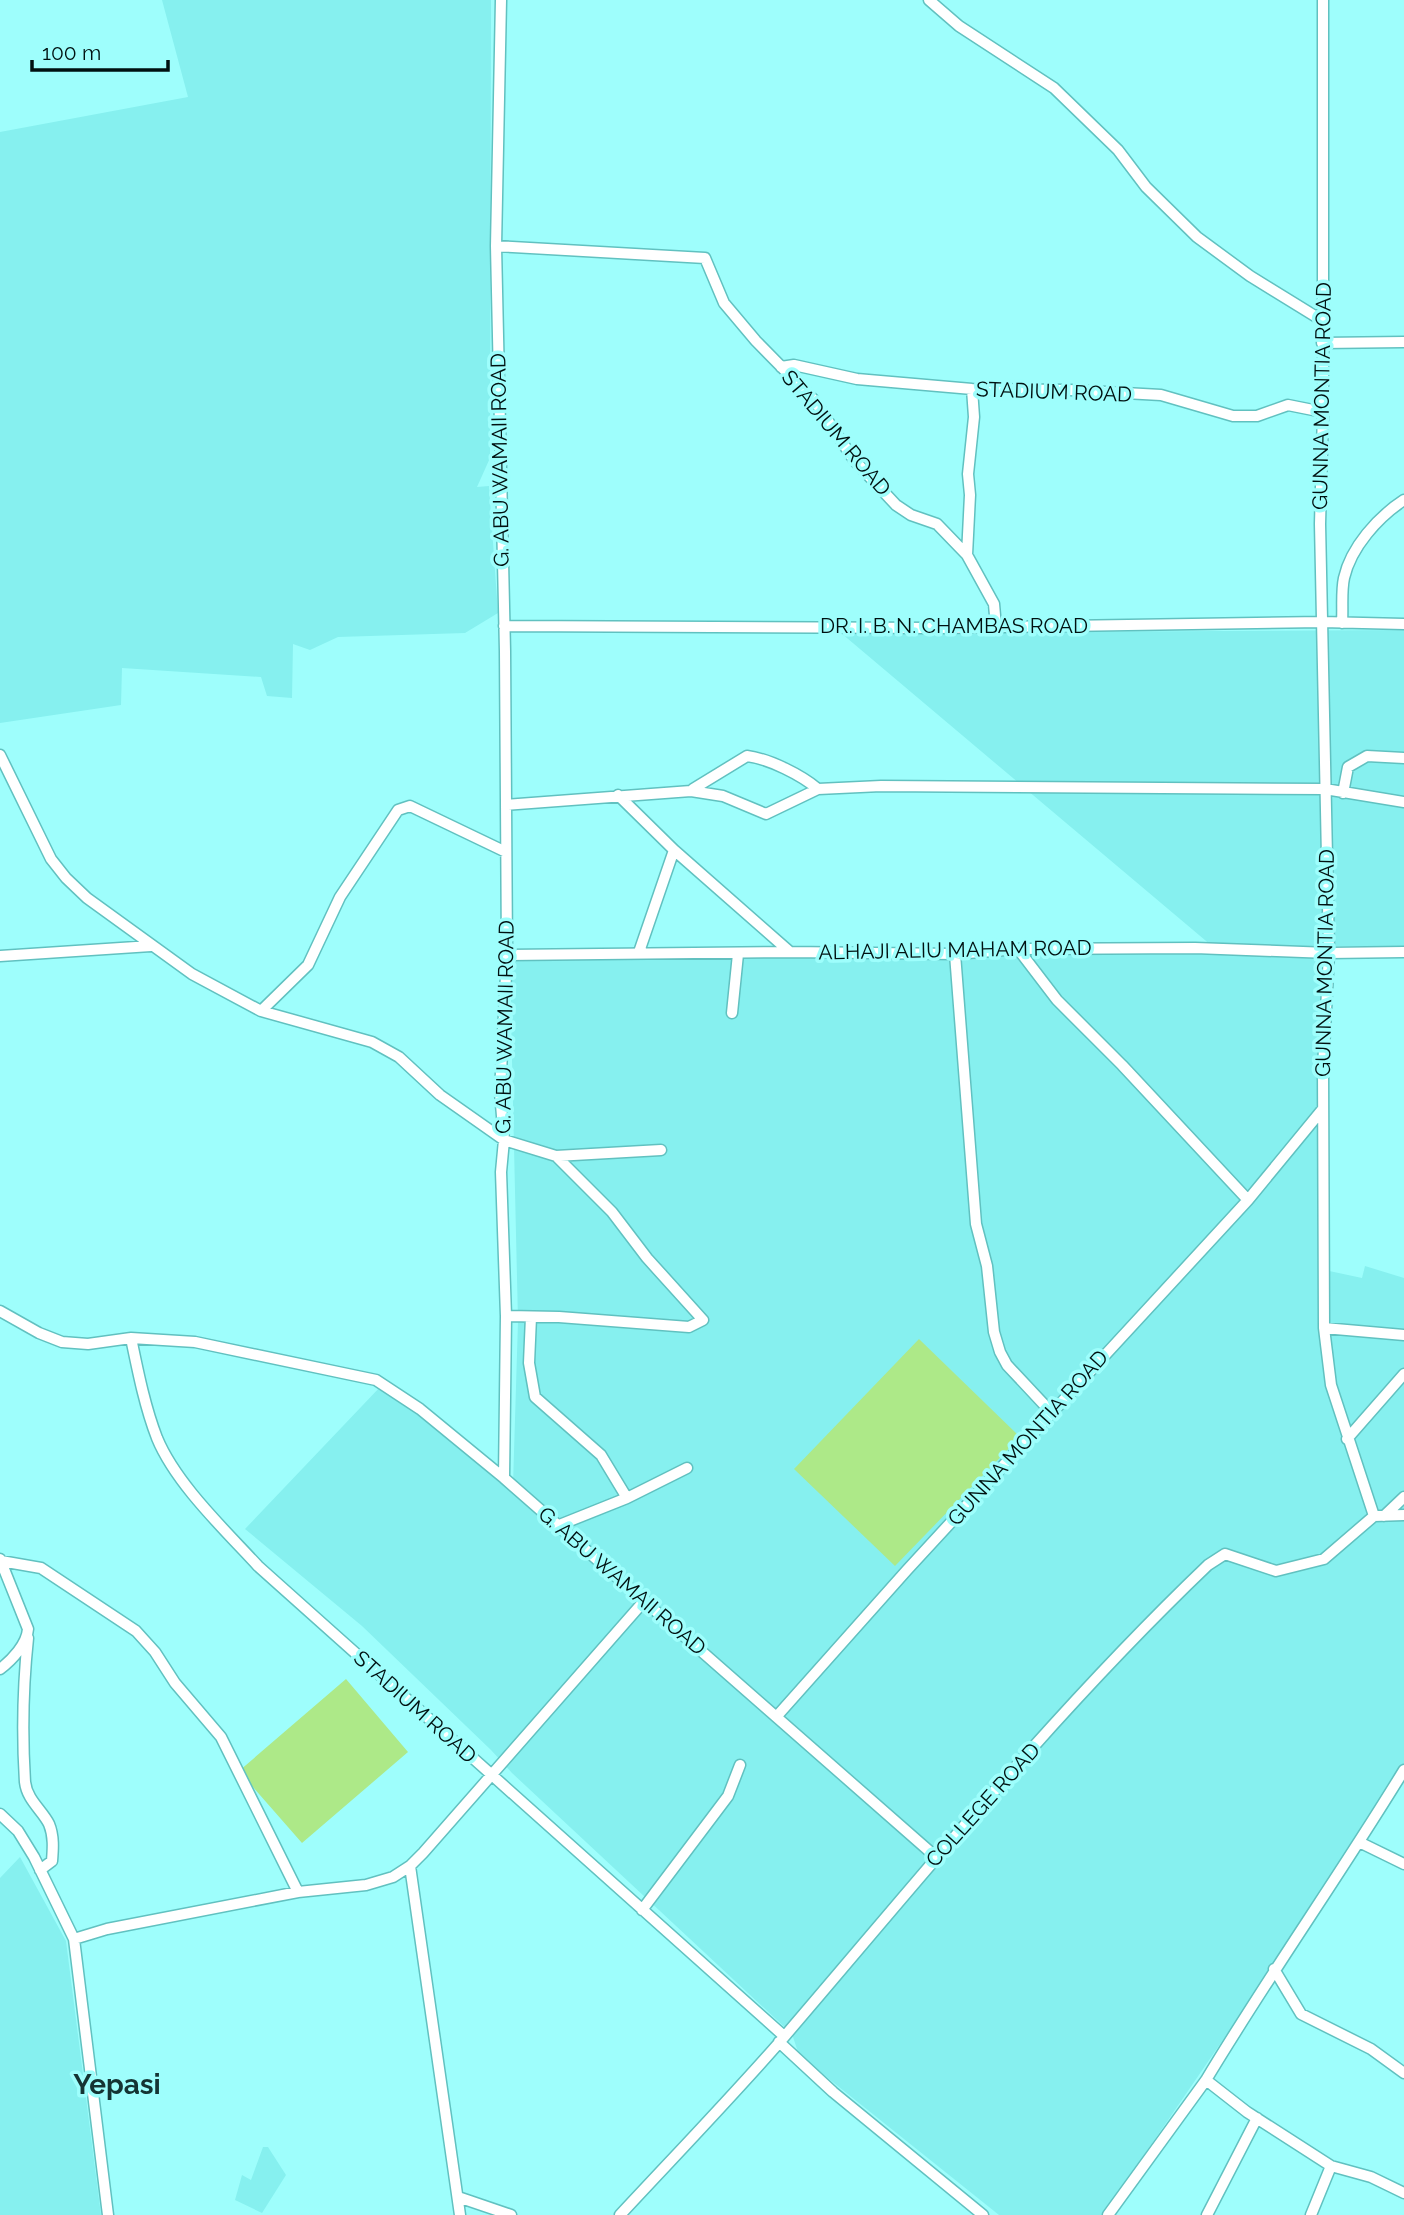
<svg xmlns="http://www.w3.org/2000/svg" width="1404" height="2215" font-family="Raleway,sans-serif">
<rect width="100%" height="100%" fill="#9efefc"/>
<path fill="#86f0ef" d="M 162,0 L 491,0 L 490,458 L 477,487 L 489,486 L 498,613 L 465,633 L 338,637 L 310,650 L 293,644 L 292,698 L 267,696 L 261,677 L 122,668 L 121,705 L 0,723 L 0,132 L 188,97 Z
M 1404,630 L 1404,946 L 1212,946 L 841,633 Z
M 1323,954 L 1320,1269 L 1362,1278 L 1365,1266 L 1404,1278 L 1404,1768 L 1314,1907 L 1103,2215 L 999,2215 L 799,2055 L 792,2034 L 512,1773 L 491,1750 L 362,1626 L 245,1529 L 381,1386 L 513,1485 L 518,1321 L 510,973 L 511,963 L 523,956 Z
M 20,1857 L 66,1941 L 101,2215 L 0,2215 L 0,1878 Z
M 263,2147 L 268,2147 L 286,2175 L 262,2213 L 235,2200 L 242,2175 L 251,2180 Z"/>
<path fill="#ade988" d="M 919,1339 L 1020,1437 L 895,1566 L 794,1469 Z
M 346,1679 L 408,1752 L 302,1843 L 239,1771 Z"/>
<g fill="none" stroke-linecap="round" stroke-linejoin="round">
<defs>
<path id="minor" d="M 501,0 L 496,246 L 505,651 L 507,955 L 500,1092 L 504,1140 L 501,1172 L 506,1316 L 504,1478 L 936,1857
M 929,0 L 959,26 L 1054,88 L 1118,150 L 1146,187 L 1197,237 L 1250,276 L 1323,321
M 1323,0 L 1323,412 L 1320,524 L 1329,953 L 1323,1068 L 1324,1328 L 1331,1385 L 1374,1516
M 496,246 L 705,258 L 724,303 L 756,341 L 814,400 L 854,460 L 896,505 L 911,515 L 937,524 L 967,555
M 1322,343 L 1404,342
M 781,367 L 794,365 L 857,379 L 972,389 L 1070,390 L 1161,395 L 1233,416 L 1257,416 L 1288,405 L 1323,412
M 972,389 L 974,417 L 968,474 L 970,495 L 967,555 L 994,604 L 996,627
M 1342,623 C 1343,608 1341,592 1344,578 C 1351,547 1378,517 1404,500
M 504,626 L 939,628 L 1322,622 L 1404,624
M 0,755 L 51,859 L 66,878 L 87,898 L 192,974 L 261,1011 L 372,1042 L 399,1057 L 440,1095 L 504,1140 L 556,1156 L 661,1150
M 693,789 L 747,756 C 770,759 801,775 818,789
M 1343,793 L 1348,767 L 1367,756 L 1404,758
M 618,795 L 674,850 L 790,952
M 506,805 L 691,791 L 723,796 L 766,814 L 818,789 L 881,786 L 1325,789 L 1404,802
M 1018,949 L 1057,1000 L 1122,1065 L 1248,1200
M 639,952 L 674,850
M 955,954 L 976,1224 L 987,1266 L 994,1332 L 1000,1352 L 1007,1365 L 1051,1412
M 507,955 L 790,952 L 955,954 L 1018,949 L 1195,948 L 1329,953 L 1404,952
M 0,956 L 151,946
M 261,1011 L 308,965 L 340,897 L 398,810 L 410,806 L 506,852
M 732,1013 L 738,954
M 0,1311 L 39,1333 L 62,1342 L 88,1344 L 131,1338 L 195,1342 L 376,1380 L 420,1409 L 504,1478
M 506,1316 L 559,1317 L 689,1327 L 703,1320 L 647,1258 L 612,1212 L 556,1156
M 531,1317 L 529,1363 L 535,1397 L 601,1455 L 627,1498 L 557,1526
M 1324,1328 L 1404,1335
M 131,1338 C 138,1372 145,1407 157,1438 C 176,1484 225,1530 258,1566 L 784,2036
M 1347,1439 L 1404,1374
M 627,1498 L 687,1468
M 1384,1516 L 1404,1497
M 0,1559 L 28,1629 C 27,1644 12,1660 0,1669
M 1,1561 L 41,1568 L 136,1631 L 155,1652 L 175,1683 L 221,1737 L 298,1892
M 28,1638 C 23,1685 22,1735 25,1782 C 27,1800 42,1810 49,1824 C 54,1836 53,1849 52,1861 L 40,1870
M 777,1716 L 907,1570 L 1248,1200 L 1322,1110
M 1404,1770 C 1340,1875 1269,1975 1206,2080 L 1247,2112 L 1331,2166 L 1371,2177 L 1404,2193
M 0,1814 L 18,1831 L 34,1857 L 74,1939 L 108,2215
M 1359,1842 L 1404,1864
M 410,1866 L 460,2215
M 642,1910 L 728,1796 L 740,1765
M 74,1939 L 107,1929 L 298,1892 L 366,1885 L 393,1877 L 410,1866 L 423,1853 L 645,1600
M 1274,1969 L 1301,2014 L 1371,2049 L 1404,2073
M 779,2042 L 833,2092 L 983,2215
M 458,2197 L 511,2215
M 620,2215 C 673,2158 727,2102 778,2044 C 918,1881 1053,1713 1208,1565 L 1225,1554 L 1276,1571 L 1324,1559 L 1374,1516 L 1404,1515
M 1108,2215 L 1206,2080
M 1207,2215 L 1257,2118
M 1311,2215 L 1331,2166"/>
</defs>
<use href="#minor" stroke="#61c1c0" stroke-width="13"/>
<use href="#minor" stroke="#fff" stroke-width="10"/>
</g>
<g text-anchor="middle" stroke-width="7" stroke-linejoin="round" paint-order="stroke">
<g font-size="21" fill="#011" stroke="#9efefc">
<text transform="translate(1054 392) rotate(2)" y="7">STADIUM ROAD</text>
<text transform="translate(1322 396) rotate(-89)" y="7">GUNNA MONTIA ROAD</text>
<text transform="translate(836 433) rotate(50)" y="7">STADIUM ROAD</text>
<text transform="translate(500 460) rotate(-91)" y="7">G. ABU WAMAII ROAD</text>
<text x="954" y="633">DR. I. B. N. CHAMBAS ROAD</text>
<text transform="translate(955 950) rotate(-1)" y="7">ALHAJI ALIU MAHAM ROAD</text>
<text transform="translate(1325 963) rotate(-89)" y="7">GUNNA MONTIA ROAD</text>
<text transform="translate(505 1027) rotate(-89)" y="7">G. ABU WAMAII ROAD</text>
<text transform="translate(1028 1438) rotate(-48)" y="7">GUNNA MONTIA ROAD</text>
<text transform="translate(622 1581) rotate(41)" y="7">G. ABU WAMAII ROAD</text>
<text transform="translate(415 1707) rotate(42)" y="7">STADIUM ROAD</text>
<text transform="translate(983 1805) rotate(-48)" y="7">COLLEGE ROAD</text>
</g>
<g font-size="28" font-weight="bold" fill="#153433" stroke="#9efefc">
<text x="117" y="2094">Yepasi</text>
</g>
</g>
<path d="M32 60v10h136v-10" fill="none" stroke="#001111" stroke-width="3.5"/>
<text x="42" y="60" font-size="21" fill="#001111" stroke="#9efefc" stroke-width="5" paint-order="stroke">100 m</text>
</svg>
